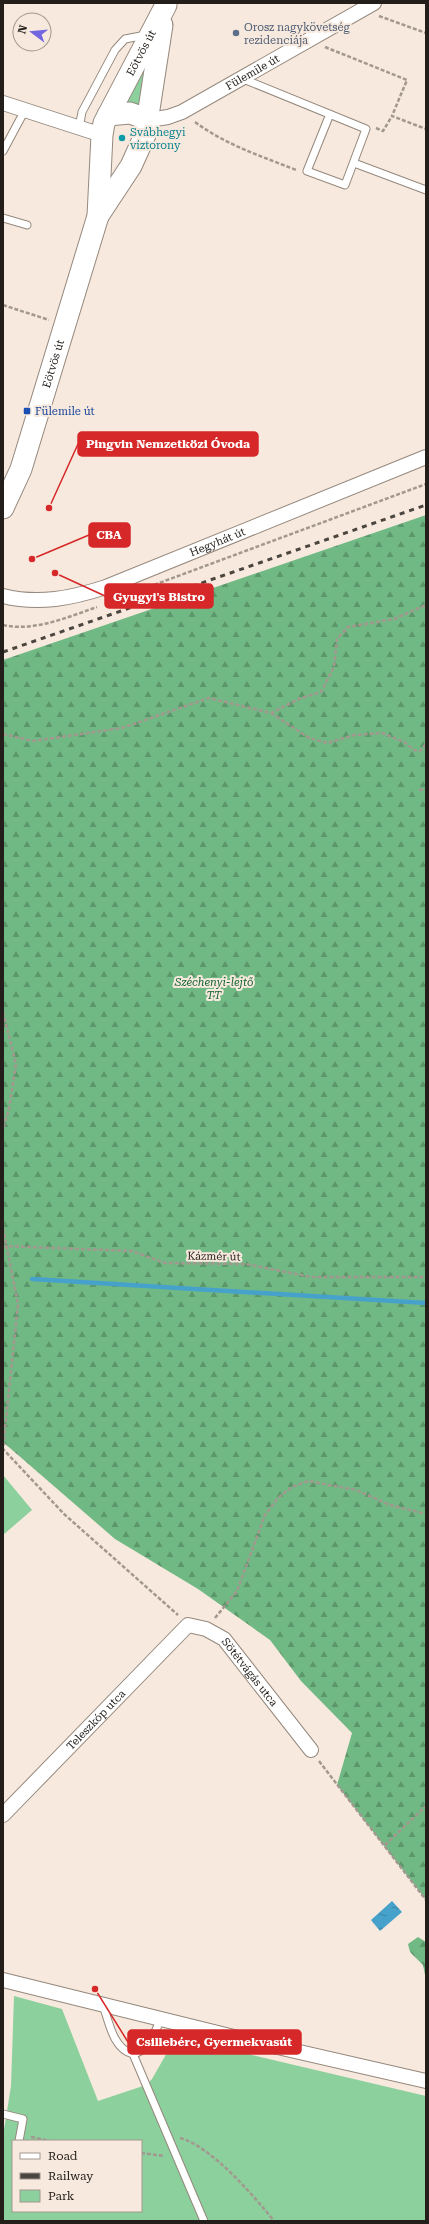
<svg xmlns="http://www.w3.org/2000/svg" width="429" height="2224" font-family="'Roboto Serif',serif">
<defs>
<pattern id="forest-firs" width="22" height="20" patternUnits="userSpaceOnUse"><rect width="22" height="20" fill="#71b984"/><path d="M5 1l3.5 6h-7zM16 11l3.5 6h-7z" fill="#5c966b"/></pattern>
<pattern id="water-ripples" width="26" height="14" patternUnits="userSpaceOnUse"><rect width="26" height="14" fill="#46a2cb"/><path d="M2 4q2-2 4 0t4 0M15 11q2-2 4 0t4 0" fill="none" stroke="#3a83a4"/></pattern>
</defs>
<rect width="100%" height="100%" fill="#f7e9dd"/>
<path fill="#8cd09d" fill-rule="evenodd" d="M 146,58 L 144,107 L 126,106 L 132,82 Z
M 3,1475 L 32,1510 L 3,1535 Z
M 14,1996 L 62,2009 L 98,2101 L 146,2085 L 152,2079 L 176,2037 L 426,2096 L 426,2221 L 3,2221 L 3,2136 L 11,2086 ZM 13,2141 L 141,2141 L 141,2211 L 13,2211 Z"/>
<path fill="url(#forest-firs)" d="M 426,515 L 426,1900 L 337,1785 L 352,1733 L 301,1681 L 270,1640 L 198,1589 L 115,1539 L 3,1442 L 3,660 Z
M 418,1937 L 426,1942 L 426,1980 L 423,1965 L 410,1952 L 408,1944 Z"/>
<path fill="url(#water-ripples)" d="M 392,1901 L 402,1912 L 380,1931 L 371,1920 Z"/>
<g fill="none" stroke-linecap="round" stroke-linejoin="round">
<path stroke="#46a2cb" stroke-width="4.5" d="M 32,1279 L 426,1303"/>
<defs>
<path id="lane" d="M 241,78 L 366,129 L 345,185 L 307,171 L 330,114
M 79,128 L 82,112 L 115,50 L 125,39 L 146,35
M 3,151 L 25,110
M 354,163 L 426,190
M 3,218 L 27,225
M 103,2005 C 109,2022 113,2049 133,2054 C 149,2051 155,2032 161,2018
M 133,2054 L 204,2221
M 3,2114 L 23,2119 L 19,2141"/>
<g id="street">
<path d="M 3,103 L 102,135"/>
<path id="s1" d="M 149,120 L 168,117 L 182,112 L 374,3"/>
<path id="s2" d="M 3,596 C 39,605 72,598 106,587 L 426,457"/>
<path id="s3" d="M 3,1815 L 188,1625 L 206,1629 L 224,1639 L 311,1750"/>
<path d="M 3,1980 L 238,2038 L 426,2081"/>
</g>
<g id="secondary">
<path d="M 108,115 L 130,113 L 149,120"/>
<path d="M 98,216 L 131,166 L 145,135 L 162,25"/>
<path id="s4" d="M 3,508 L 21,469 L 98,216 L 102,135 L 104,123 L 166,5"/>
</g>
</defs>
<use href="#lane" stroke="#95887d" stroke-width="9"/>
<use href="#street" stroke="#95887d" stroke-width="16"/>
<use href="#secondary" stroke="#95887d" stroke-width="23"/>
<path stroke="#a2988f" stroke-width="2.5" stroke-dasharray="4 2" stroke-linecap="butt" d="M 379,16 L 426,33
M 325,47 L 407,80 L 392,116 L 426,129
M 195,122 C 226,145 261,156 296,170
M 376,128 L 383,131 L 392,116
M 3,305 L 49,320
M 143,589 L 426,484
M 3,625 C 34,632 68,617 97,607
M 271,713 L 309,738 L 328,743 L 354,735 L 382,733 L 404,742 L 414,750 L 420,751 L 426,744
M 3,734 L 33,741 L 122,728 L 209,698 L 271,713 L 299,699 L 321,692 L 334,667 L 337,639 L 348,627 L 394,619 L 426,605
M 419,790 L 426,789
M 3,1012 L 16,1064 L 9,1109 L 3,1128
M 3,1228 L 18,1304 L 3,1449 L 64,1514 L 178,1615
M 3,1246 L 132,1251 L 165,1263 L 246,1264 L 311,1277 L 426,1277
M 215,1618 L 237,1591 L 265,1515 L 278,1498 L 292,1487 L 308,1481 L 356,1490 L 390,1505 L 426,1514
M 319,1761 L 426,1900
M 385,1845 L 426,1806
M 31,2137 L 50,2141
M 180,2138 C 211,2146 254,2196 274,2221
M 141,2153 L 164,2156"/>
<use href="#lane" stroke="#fff" stroke-width="7"/>
<use href="#street" stroke="#fff" stroke-width="14"/>
<use href="#secondary" stroke="#fff" stroke-width="21"/>
<path stroke="#4b453f" stroke-width="3" stroke-dasharray="5 5" stroke-linecap="butt" d="M 3,652 L 426,505"/>
</g>
<circle fill="#5c6f8a" stroke="#f7e9dd" stroke-width="1.5" cx="236" cy="33" r="4"/>
<circle fill="#0f9aa8" stroke="#f7e9dd" stroke-width="1.5" cx="122" cy="138" r="4"/>
<rect fill="#1a4fb4" stroke="#f7e9dd" stroke-width="1.5" x="23" y="407" width="8" height="8" rx="2"/>
<g text-anchor="middle" stroke-width="4" stroke-linejoin="round" paint-order="stroke">
<g font-size="11" fill="#4e5e75" stroke="#f7e9dd" text-anchor="start">
<text x="244" y="31">Orosz nagykövetség<tspan x="244" dy="13">rezidenciája</tspan></text>
</g>
<g font-size="11" fill="#231e1a" stroke="#f7e9dd">
<text dy="4" stroke="none"><textPath href="#s4" startOffset="480">Eötvös út</textPath></text>
<text dy="4" stroke="none"><textPath href="#s1" startOffset="115">Fülemile út</textPath></text>
<text dy="4" stroke="none"><textPath href="#s4" startOffset="153">Eötvös út</textPath></text>
<text dy="4" stroke="none"><textPath href="#s2" startOffset="225">Hegyhát út</textPath></text>
<text transform="translate(214 1256) rotate(1)" y="4">Kázmér út</text>
<text dy="4" stroke="none"><textPath href="#s3" startOffset="346">Sötétvágás utca</textPath></text>
<text dy="4" stroke="none"><textPath href="#s3" startOffset="133">Teleszkóp utca</textPath></text>
</g>
<g font-size="11" fill="#0d838f" stroke="#f7e9dd" text-anchor="start">
<text x="130" y="136">Svábhegyi<tspan x="130" dy="13">víztorony</tspan></text>
</g>
<g font-size="11" fill="#164399" stroke="#f7e9dd" text-anchor="start">
<text x="35" y="415">Fülemile út</text>
</g>
<g font-size="11" font-style="italic" fill="#136433" stroke="#f7e9dd">
<text x="214" y="986">Széchenyi-lejtő<tspan x="214" dy="13">TT</tspan></text>
</g>
</g>
<path fill="none" stroke="#d62828" stroke-width="1.5" d="M49 508L78 444M32 559L89 535M55 573L105 596M95 1989L128 2042"/>
<g fill="#d62828" stroke="#f7e9dd" stroke-width="1.5">
<circle cx="49" cy="508" r="4"/>
<circle cx="32" cy="559" r="4"/>
<circle cx="55" cy="573" r="4"/>
<circle cx="95" cy="1989" r="4"/>
</g>
<g fill="#d62828" stroke="#d62828" stroke-width="1.5">
<rect x="78" y="432" width="180" height="24" rx="4"/>
<rect x="89" y="523" width="41" height="24" rx="4"/>
<rect x="105" y="584" width="108" height="24" rx="4"/>
<rect x="128" y="2030" width="173" height="24" rx="4"/>
</g>
<g font-size="12" text-anchor="middle" font-weight="bold" fill="#fff">
<text x="168" y="448">Pingvin Nemzetközi Óvoda</text>
<text x="109" y="539">CBA</text>
<text x="159" y="601">Gyugyi's Bistro</text>
<text x="214" y="2046">Csillebérc, Gyermekvasút</text>
</g>
<rect width="429" height="2224" fill="none" stroke="#231e1a" stroke-width="8"/>
<rect x="12" y="2140" width="130" height="72" fill="#f7e9dd" stroke="#a2988f"/>
<rect x="20" y="2153" width="20" height="6" fill="#ffffff" stroke="#a2988f"/>
<text x="48" y="2160" font-size="12" fill="#231e1a">Road</text>
<rect x="20" y="2173" width="20" height="6" fill="#4b453f" stroke="#a2988f"/>
<text x="48" y="2180" font-size="12" fill="#231e1a">Railway</text>
<rect x="20" y="2190" width="20" height="12" fill="#8cd09d" stroke="#a2988f"/>
<text x="48" y="2200" font-size="12" fill="#231e1a">Park</text>
<g transform="translate(32 32) rotate(286)"><circle r="19" fill="#f7e9dd" stroke="#a2988f"/>
<path d="M0-3L7 15L0 10L-7 15Z" fill="#7366e1"/>
<text y="-6" font-size="11" font-weight="bold" text-anchor="middle" fill="#231e1a">N</text>
</g>
</svg>
